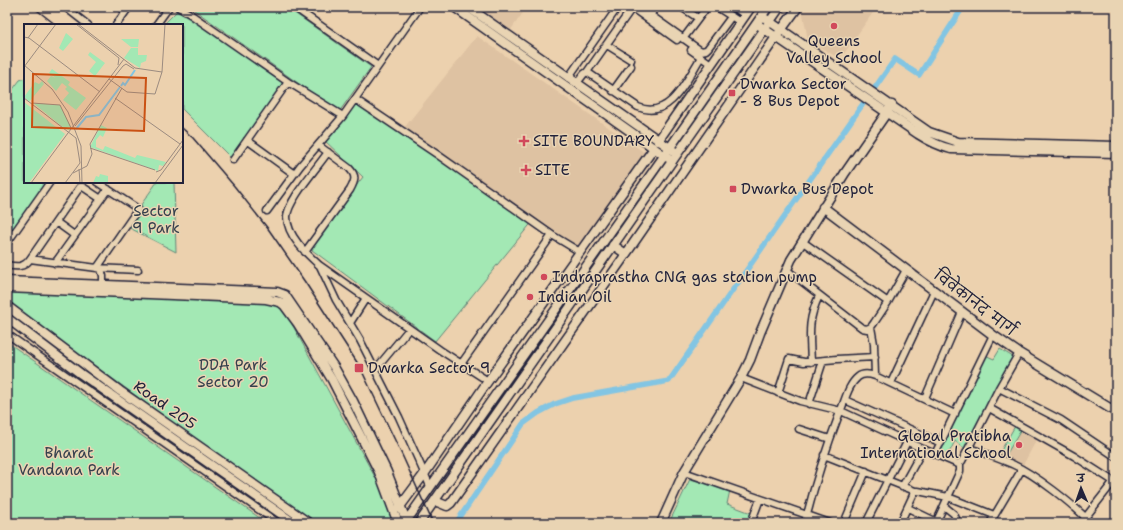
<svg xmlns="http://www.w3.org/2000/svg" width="1123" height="530" font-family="'Shantell Sans','Playpen Sans Deva',sans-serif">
<rect width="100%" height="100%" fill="#ecd1ae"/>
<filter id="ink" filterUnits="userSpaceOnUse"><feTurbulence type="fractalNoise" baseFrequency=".025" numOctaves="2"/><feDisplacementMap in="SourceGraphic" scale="8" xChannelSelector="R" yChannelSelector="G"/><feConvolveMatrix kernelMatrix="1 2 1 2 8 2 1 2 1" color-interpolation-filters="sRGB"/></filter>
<g filter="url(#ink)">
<path fill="#dec2a2" d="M 477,7 L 527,7 L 510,31 Z
M 804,7 L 877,7 L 840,59 L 808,40 L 802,9 Z
M 477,36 L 645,153 L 580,248 L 404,128 Z
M 1015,426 L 1037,439 L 1023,465 L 1000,452 Z"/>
<path fill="#a3e8b4" stroke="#628578" d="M 190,7 L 286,7 L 371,67 L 339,112 Z
M 180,8 L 288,82 L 233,160 L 182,109 L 182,25 L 163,25 Z
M 25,78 L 25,182 L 51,182 L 7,245 L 7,97 L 20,80 Z
M 355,99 L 533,221 L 435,341 L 308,247 L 363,177 L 323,139 Z
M 157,182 L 174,182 L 176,252 L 126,226 Z
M 7,288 L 280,302 L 394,512 L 398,523 L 311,523 L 7,302 Z
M 7,342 L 267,523 L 7,523 Z
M 1000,349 L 1013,357 L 965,449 L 955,441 L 947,457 L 940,454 L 985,355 L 994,359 Z
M 1015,426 L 1021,430 L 1006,455 L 1000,452 Z
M 690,479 L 730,490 L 727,504 L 751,513 L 747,523 L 669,523 Z"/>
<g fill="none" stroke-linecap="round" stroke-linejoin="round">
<path stroke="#82c5e3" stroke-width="5.5" d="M 874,89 L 895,59 L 919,75 L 963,7
M 456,523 L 523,424 L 538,413 L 555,404 L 573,398 L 669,381 L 865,101"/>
<defs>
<path id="street" d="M 65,7 L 88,25
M 178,7 L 190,14 L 288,82 L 343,116
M 294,7 L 378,66
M 631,7 L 677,40
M 639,7 L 701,51 L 706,50 L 708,48 L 731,17
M 681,7 L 698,18
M 717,7 L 740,22
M 734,7 L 745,15
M 650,15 L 656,7
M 116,25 L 129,7
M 156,25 L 169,7
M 683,39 L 707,7
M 607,45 L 631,60
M 691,50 L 711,64
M 587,72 L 632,8
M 568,78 L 618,7
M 577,83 L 584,74 L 587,72 L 638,107 C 670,121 688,78 701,57
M 613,91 L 631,66
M 355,99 L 438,155 L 552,235 L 580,252
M 247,140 L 294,174
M 328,152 C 318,167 287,201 287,217 C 287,236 307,254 319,265 L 440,350 L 488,381
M 233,160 L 288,82
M 267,211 L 300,166 L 343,116 L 420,7
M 56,222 L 74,235
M 803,242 L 888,302
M 7,243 L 50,182
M 305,252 L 350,190 C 355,181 357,176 349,168 L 318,145
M 30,259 L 80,187 L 83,187 L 101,199
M 55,263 L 108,189
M 7,265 C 16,267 24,268 30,259 L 97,268 L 138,270
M 320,266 L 336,300 L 360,340 L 399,417 L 430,486
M 97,268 L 138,209 L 97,182
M 101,269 L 103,276 L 103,285
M 787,270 L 862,328 L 867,329 L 871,327 L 874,323 L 888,302 L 906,270
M 350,323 L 366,298
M 871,327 L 874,344 L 875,376
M 7,334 L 278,523
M 811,362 C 810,335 807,321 819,296
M 461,364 L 552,235
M 375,370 L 409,329
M 741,378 L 800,401 L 841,411 L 923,449 L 958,464 L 962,461 L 999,388 L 1019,353
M 891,383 L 934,291
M 999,388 L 1061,420 L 1116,457
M 778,393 L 789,359 L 804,362 L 837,359 L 875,357
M 925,398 L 962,312
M 845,400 L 941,443
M 809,404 L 823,361
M 989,408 L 1074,456 L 1116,483
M 799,429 L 830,439
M 969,448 C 983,453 998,458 1012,464 C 1036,475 1073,504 1091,523
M 935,454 L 993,335
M 824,455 L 915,491
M 960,463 L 960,471 L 948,497 L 994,515
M 684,472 L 830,523
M 902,487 L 923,449
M 944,506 L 954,514 L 958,523
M 908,508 L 939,523
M 751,523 L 760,499
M 805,523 C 814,485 826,449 840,412 C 845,401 848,385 858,377 C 863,373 869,374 875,376 L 955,414
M 844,523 L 866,471
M 866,523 L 907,442
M 900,523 L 915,491 L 918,491 L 948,497 L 936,523
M 990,523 L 1022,469
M 1081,523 L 1114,481"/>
<path id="secondary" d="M 454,7 L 668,158
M 468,7 L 674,151
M 766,19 L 929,132 L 958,142 L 1116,146
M 760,26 L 918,134 C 929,141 939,146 951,149 L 1116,153
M 658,141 L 751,7
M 823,207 L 993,335 L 1019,353 L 1116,412
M 613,245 L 626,254
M 7,281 L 277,292 L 285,295 L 334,367 L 353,401 L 387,472 L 406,520
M 7,288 L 266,299 L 280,302 L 284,305 L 298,324 L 332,380 L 379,472 L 398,523
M 7,306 L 120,391 L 309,523
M 7,318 L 81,374 L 294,523
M 435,501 L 447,506 L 451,503 L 626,254 L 776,37 L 798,7
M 399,508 L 425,473 L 488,381 L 654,148
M 405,523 L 669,149 L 768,7
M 419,523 L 780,7
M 661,523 L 684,472 L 741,378 L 750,360 L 760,333 L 791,260 L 845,173 L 892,105"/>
</defs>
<use href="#street" stroke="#22223b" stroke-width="9"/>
<use href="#secondary" stroke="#22223b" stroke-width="11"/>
<use href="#street" stroke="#e9d4b3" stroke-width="6"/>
<use href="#secondary" stroke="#e9d4b3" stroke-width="8"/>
<path stroke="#22223b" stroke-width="1.5" d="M 33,7 L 56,25
M 182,128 L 193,138 L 235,187 L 269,230 L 305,282 L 360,367 L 403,457 L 433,523"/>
</g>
</g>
<g fill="#d1495b" stroke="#e9d4b3" stroke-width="1.5">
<circle cx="834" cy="26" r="4"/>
<rect x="728" y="89" width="8" height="8" rx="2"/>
<path d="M522 135h4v4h4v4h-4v4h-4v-4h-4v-4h4z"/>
<path d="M524 164h4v4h4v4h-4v4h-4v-4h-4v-4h4z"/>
<rect x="729" y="185" width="8" height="8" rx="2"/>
<circle cx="544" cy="277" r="4"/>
<circle cx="530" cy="297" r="4"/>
<rect x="354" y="363" width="10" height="10" rx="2"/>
<circle cx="1019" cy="445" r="4"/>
</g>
<g text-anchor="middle" stroke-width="3" stroke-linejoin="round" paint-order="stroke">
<g font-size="15" fill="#22223b" stroke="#e9d4b3" text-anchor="start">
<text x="834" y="46" text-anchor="middle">Queens<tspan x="834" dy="17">Valley School</tspan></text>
<text x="740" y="89">Dwarka Sector<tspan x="740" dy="17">- 8 Bus Depot</tspan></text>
<text x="533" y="146">SITE BOUNDARY</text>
<text x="535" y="175">SITE</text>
<text x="741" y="194">Dwarka Bus Depot</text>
<text x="552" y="282">Indraprastha CNG gas station pump</text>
<text x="538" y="302">Indian Oil</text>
<text x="368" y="373">Dwarka Sector 9</text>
<text x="1011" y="441" text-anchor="end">Global Pratibha<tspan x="1011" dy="17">International School</tspan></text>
</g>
<g font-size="15" fill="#35404d" stroke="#e9d4b3">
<text x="156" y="216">Sector<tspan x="156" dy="17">9 Park</tspan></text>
<text x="233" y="370">DDA Park<tspan x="233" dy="17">Sector 20</tspan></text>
<text x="69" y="458">Bharat<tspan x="69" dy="17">Vandana Park</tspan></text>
</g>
<g font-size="15" fill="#22223b" stroke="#e9d4b3">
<text transform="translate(975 303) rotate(37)" y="5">विवेकानंद मार्ग</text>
<text transform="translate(165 405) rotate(35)" y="5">Road 205</text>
</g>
</g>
<g transform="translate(24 24)">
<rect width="159" height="159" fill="#ecd1ae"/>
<path d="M 42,9 L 49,15 L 39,27 L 35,24 ZM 97,15 L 115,15 L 114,23 L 107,23 ZM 107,24 L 114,24 L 114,31 L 123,31 L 122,37 L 117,39 L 116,44 L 100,34 ZM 66,28 L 81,39 L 71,52 L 65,47 L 72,38 L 64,31 ZM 28,45 L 46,58 L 44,61 L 62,74 L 52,86 L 39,76 L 45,69 L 41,65 L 43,63 L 38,59 L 32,67 L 23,57 L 27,52 L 32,54 L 25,49 ZM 18,57 L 20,60 L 5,78 L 0,73 L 11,58 L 15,60 ZM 0,78 L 41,110 L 5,159 L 0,159 ZM 9,79 L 36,81 L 47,103 L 46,106 L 41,105 ZM 77,101 L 83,104 L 79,113 L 76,111 L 72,116 L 72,123 L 79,126 L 81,122 L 111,134 L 113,131 L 142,138 L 139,142 L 135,141 L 134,147 L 66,123 ZM 76,150 L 84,152 L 84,159 L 69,159 L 72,152 L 75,153 Z" fill="#a3e8b4"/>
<path fill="none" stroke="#82c5e3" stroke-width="2" d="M 97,62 L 99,59 L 101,61 L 111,46M 52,105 L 62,93 L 75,91 L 96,63"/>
<path fill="none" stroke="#9b8b80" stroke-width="1" d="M 52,0 L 95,34 L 94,41M 54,0 L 111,44 L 138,48 L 131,70 L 103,68 L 85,55M 0,13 L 5,14 L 76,68M 4,14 L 14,0M 0,41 L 28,65 L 44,88 L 57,122 L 58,159M 0,43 L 32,0M 138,48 L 141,0M 0,74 L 52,114 L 56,139 L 41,159M 91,74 L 156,120M 8,79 L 36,81 L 47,104M 51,102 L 99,42 L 102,40 L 110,45M 44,109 L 100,35M 66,124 L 131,146M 55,145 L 56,159M 132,148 L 137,146 L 159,116M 49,149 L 63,142 L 68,130 L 66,120 L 98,64M 7,159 L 44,109M 131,159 L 159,121"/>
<path fill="#ca5113" fill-opacity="0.15" stroke="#ca5113" stroke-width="2" d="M 9,50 L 122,54 L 120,107 L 8,103 Z"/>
<rect width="159" height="159" fill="none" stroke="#22223b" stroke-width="2"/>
</g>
<rect width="1123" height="530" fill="none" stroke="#e9d4b3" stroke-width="24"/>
<rect x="12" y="12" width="1099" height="506" fill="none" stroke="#22223b" stroke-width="1.5" filter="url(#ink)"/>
<g transform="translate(1081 488) rotate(358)" stroke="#e9d4b3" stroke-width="3" paint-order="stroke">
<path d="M0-3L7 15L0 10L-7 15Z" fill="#22223b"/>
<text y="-6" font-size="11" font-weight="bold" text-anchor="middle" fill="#22223b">उ</text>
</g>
</svg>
